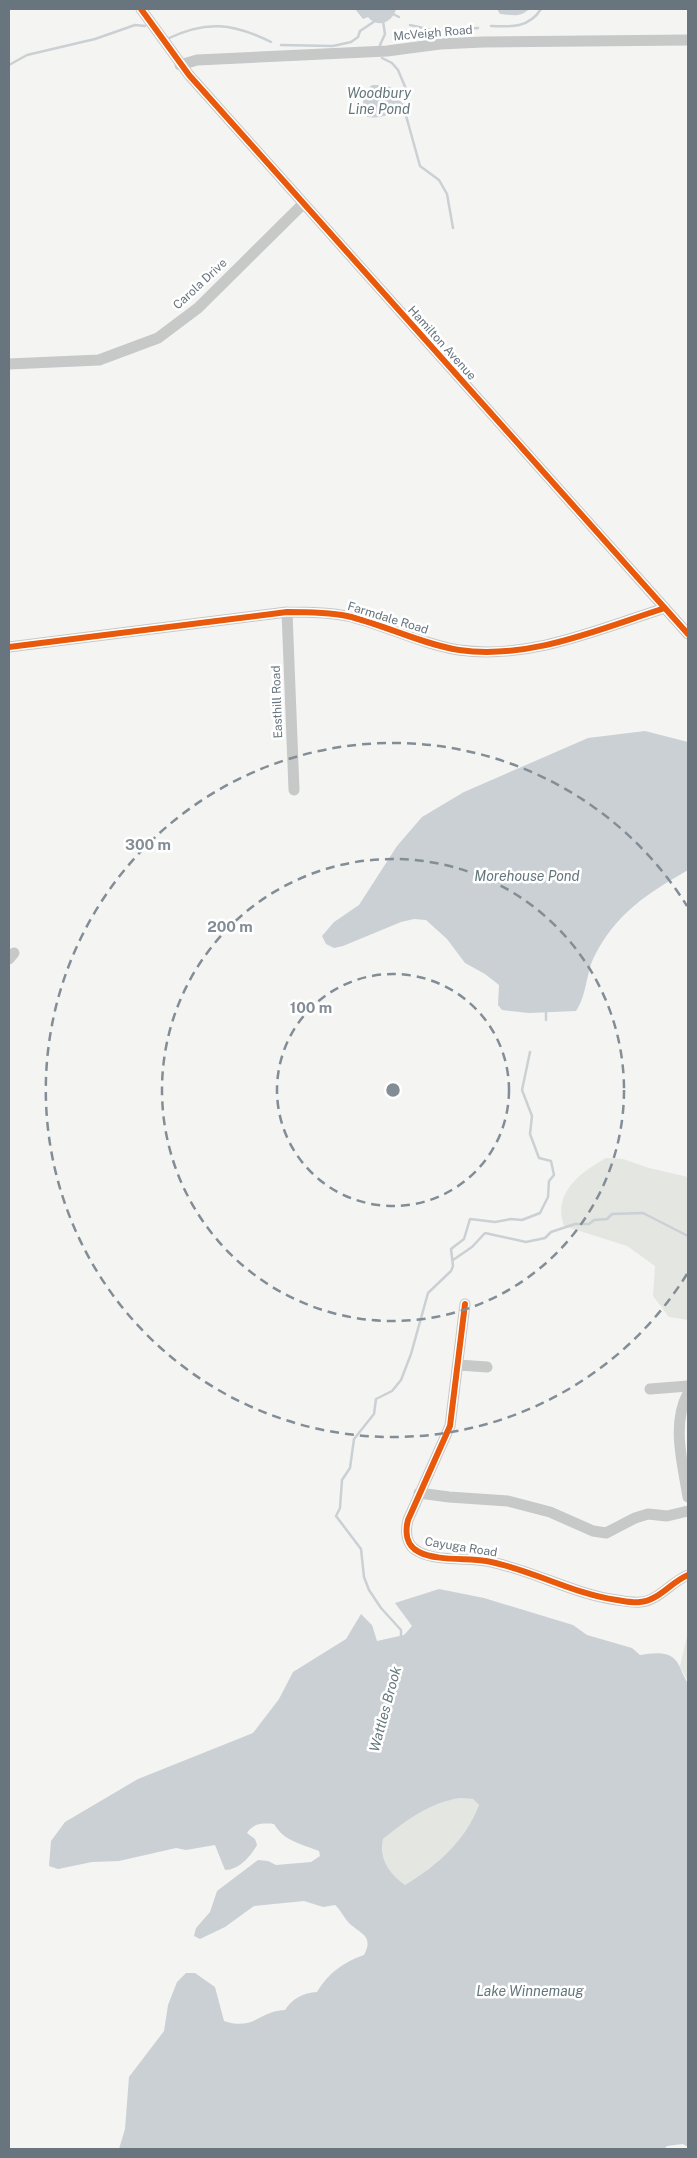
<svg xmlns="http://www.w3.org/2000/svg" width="697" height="2158" font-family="'Public Sans',sans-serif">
<rect width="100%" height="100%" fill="#f4f4f3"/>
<path fill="#e4e6e2" d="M 606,1158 L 623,1159 L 649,1168 L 688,1177 L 688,1320 L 669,1317 L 653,1296 L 655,1266 L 627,1246 L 564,1226 C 552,1193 581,1172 606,1158 Z
M 688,1632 L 688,1682 L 680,1666 Z
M 460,1798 L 473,1799 L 479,1805 C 465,1841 438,1865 405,1885 C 389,1874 380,1860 383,1839 C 407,1820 429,1803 460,1798 Z"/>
<path fill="#cad0d3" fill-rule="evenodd" d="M 355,9 L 396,9 C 393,22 377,29 368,17 L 363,19 Z
M 497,9 L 529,9 C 520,18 512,15 500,14 Z
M 372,85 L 383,85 L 393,88 L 401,102 C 394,115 381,119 367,117 C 362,102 360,96 372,85 Z
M 645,731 L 688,742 L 688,870 C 647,894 617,912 594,957 C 586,973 587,995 576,1011 L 529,1013 L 502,1010 L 498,1005 L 499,985 L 485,974 L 465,963 L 447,939 L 426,920 L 414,919 L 401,922 L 343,946 L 334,948 L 326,944 L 322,936 L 334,922 L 359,905 L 397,846 L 422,817 L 464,792 L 588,738 Z
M 439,1589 L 484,1598 L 573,1625 L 587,1635 L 632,1648 L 640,1655 C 653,1653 669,1650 677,1662 C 682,1669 683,1677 688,1683 L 688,2147 L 683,2144 L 667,2146 L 664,2149 L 119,2149 L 125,2129 L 129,2077 L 164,2031 L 168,2005 L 177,1982 L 186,1973 L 195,1973 L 215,1987 L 224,2021 C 254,2031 259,2011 285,2010 C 293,1998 303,1993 317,1992 C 328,1973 344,1962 364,1955 C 374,1936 361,1934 350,1924 C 344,1918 341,1910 335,1905 L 323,1907 L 304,1901 L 254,1906 L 225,1927 L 200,1939 L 194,1936 L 196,1928 L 210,1912 L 217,1891 L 258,1860 L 268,1861 L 276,1865 L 311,1862 L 320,1856 L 319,1851 C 301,1844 284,1841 274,1824 C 263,1823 253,1823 247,1833 L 255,1839 L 257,1845 C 251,1856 239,1870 225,1870 L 215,1845 L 186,1850 L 176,1848 L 119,1861 L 92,1862 L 58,1869 L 49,1866 L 51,1841 L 65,1822 L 138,1779 L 253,1733 L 279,1699 L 293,1672 L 346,1639 L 361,1614 L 372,1625 L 377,1641 L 404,1635 L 412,1626 L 395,1603 ZM 460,1798 L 473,1799 L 479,1805 C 465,1841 438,1865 405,1885 C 389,1874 379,1859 383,1839 C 407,1820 429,1803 460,1798 Z"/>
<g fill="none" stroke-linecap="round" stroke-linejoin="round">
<path stroke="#cad0d3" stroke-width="2.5" d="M 393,14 L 399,17
M 410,25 L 436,31 L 478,28
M 491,26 C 511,27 529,28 541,9
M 167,39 C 206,20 233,23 271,42
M 281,45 L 333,46 L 351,42 L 358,37 L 360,31 L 375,21
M 380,45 L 385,34 L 383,21
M 382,58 L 392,63 L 398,70 L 406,89 L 397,101 L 403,105 L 405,112 L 420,166 L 439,180 L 447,194 L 453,228
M 9,65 L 27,55 L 95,39 L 135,25 L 145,26
M 546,1020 L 546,1011
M 453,1260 L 472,1247 L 485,1233 L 526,1242 L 545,1238 L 551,1232 L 575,1224 L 589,1224 L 594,1220 L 607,1219 L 612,1214 L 643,1213 L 688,1236
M 401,1638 L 401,1630 L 381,1608 L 369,1590 L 364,1577 L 361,1549 L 336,1516 L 340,1508 L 342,1480 L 350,1468 L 354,1439 L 374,1414 L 376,1399 L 392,1391 L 401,1380 L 411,1354 L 428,1293 L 451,1271 L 453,1266 L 451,1249 L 464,1239 L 470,1219 L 495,1222 L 511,1219 L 522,1220 L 540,1213 L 548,1197 L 549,1181 L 554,1175 L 551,1161 L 539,1158 L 530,1134 L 532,1116 L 522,1090 L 530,1052"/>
<path stroke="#c7c8c8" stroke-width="11" d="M 141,9 L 189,75 L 688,634
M 180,65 L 197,60 L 387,51 L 440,44 L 483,42 L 688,40
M 9,364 L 99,360 L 158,338 L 198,308 L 303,204
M 287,612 L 294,790
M 9,647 L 287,612 C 307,612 327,612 347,616 C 385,625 421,644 459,650 C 530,660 599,629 665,608
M 9,959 L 14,953
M 465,1304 L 450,1426 L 408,1520 C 405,1532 406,1546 419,1552 C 436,1561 467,1558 486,1561 C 531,1569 572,1594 617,1600 C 624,1601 633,1603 640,1602 C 658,1601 671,1582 688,1575
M 459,1365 L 487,1367
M 650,1389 L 688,1386
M 688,1393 C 671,1425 683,1464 688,1497
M 419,1493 L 449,1497 L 508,1501 L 550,1512 L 593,1531 L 606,1533 L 635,1518 L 648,1514 L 667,1516 L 688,1511"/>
<defs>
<path id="cycleway" d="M 141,9 L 189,75 L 688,634
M 9,647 L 287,612 C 307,612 327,612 347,616 C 385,625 421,644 459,650 C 530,660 599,629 665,608
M 465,1304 L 450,1426 L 408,1520 C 405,1532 406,1546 419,1552 C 436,1561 467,1558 486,1561 C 531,1569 572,1594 617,1600 C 624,1601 633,1603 640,1602 C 658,1601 671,1582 688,1575"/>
</defs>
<use href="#cycleway" stroke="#fff" stroke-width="9"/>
<use href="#cycleway" stroke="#e8590c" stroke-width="6"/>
</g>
<g fill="none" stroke="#838d96" stroke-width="2.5" stroke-dasharray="9 6">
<circle cx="393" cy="1090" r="116"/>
<circle cx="393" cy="1090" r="231"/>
<path d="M687 1274A347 347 0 1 1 687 906"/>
</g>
<g text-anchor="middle" stroke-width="5" stroke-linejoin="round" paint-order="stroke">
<g font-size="12" fill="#68757f" stroke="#fff">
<text transform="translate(433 33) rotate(-5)" y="4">McVeigh Road</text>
<text transform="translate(200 284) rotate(-43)" y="4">Carola Drive</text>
<text transform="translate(442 343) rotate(48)" y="4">Hamilton Avenue</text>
<text transform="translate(388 618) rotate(17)" y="4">Farmdale Road</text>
<text transform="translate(277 702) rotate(-92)" y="4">Easthill Road</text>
<text transform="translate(461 1547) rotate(9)" y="4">Cayuga Road</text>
</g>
<g font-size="14" font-style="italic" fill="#63767c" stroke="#fff">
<text x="379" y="98">Woodbury<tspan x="379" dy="16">Line Pond</tspan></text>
<text x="527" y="881">Morehouse Pond</text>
<text transform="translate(385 1709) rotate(-75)" y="5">Wattles Brook</text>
<text x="530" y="1996">Lake Winnemaug</text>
</g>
</g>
<circle cx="393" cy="1090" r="8" fill="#838d96" stroke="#fff" stroke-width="2.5"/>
<g font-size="15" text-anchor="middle" font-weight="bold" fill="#838d96" stroke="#fff" stroke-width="5" stroke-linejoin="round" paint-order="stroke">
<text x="148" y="850">300 m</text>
<text x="230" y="932">200 m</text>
<text x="311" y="1013">100 m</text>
</g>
<rect width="697" height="2158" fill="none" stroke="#68757f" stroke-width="20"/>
</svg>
